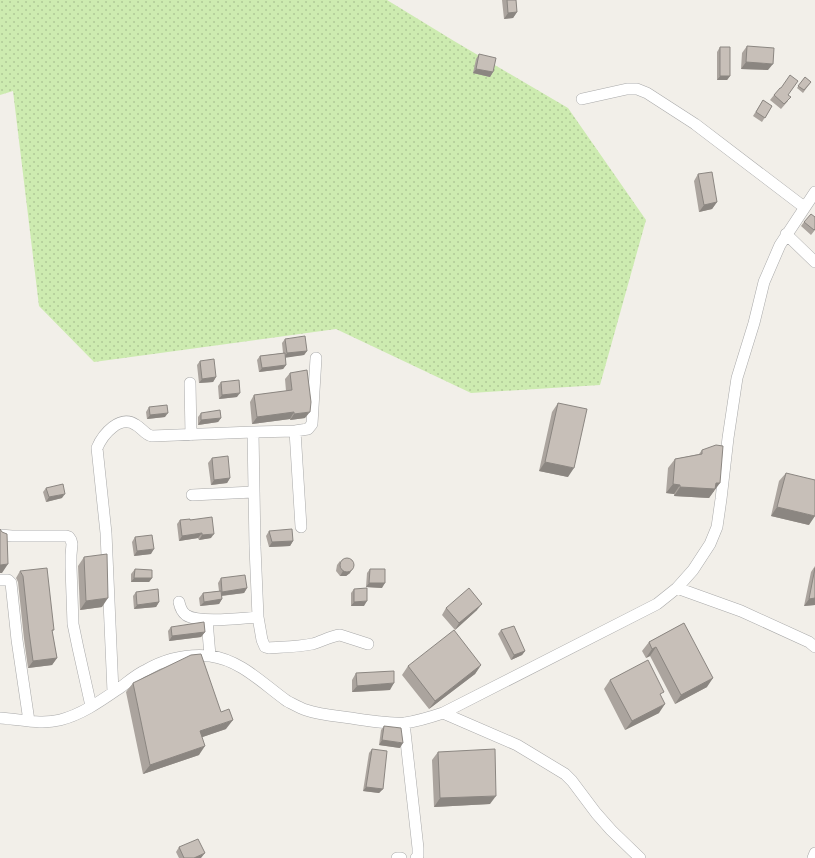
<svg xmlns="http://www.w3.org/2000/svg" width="815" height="858" font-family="'IBM Plex Sans',sans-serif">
<defs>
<pattern id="grass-dots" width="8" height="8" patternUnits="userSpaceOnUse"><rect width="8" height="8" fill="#cdebb0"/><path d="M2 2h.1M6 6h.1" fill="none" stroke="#b0c997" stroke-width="1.8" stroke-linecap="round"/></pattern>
</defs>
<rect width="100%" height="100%" fill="#f2efe9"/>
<path fill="url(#grass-dots)" d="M 0,0 L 387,0 L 454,41 L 568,108 L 646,220 L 600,385 L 471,393 L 336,329 L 94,362 L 39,306 L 13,91 L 0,95 Z"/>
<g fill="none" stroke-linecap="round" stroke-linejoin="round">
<defs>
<path id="street" d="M 582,99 L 627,89 L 637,89 L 647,93 L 695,124 L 804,207
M 786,234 L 815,262
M 190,383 L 191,435
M 295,431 L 301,527
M 253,432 L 255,547 L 258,617 L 262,640 L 265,647 L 269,648 C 283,647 298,647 312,644 C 321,642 330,636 340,635 L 368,644
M 192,495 L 253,492
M 0,535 L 12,536 L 66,536 L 69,537 L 71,540 L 72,544 L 71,555 L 71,567 L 73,624 L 78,648 L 91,706
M 0,580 L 8,580 L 11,583 L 17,640 L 29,721
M 677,588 L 741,611 L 809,642 L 815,647
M 179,602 C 180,607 182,612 186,615 C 199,624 242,618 258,617
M 207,620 L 210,656
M 113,692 L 106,533 L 97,448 C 103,434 120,414 136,425 C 142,428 145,435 152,436 L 253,432 L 295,431 L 308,429 L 312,424 L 316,358
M 443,713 L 517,745 L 565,774 L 572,781 L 596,813 L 611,830 L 640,858
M 0,718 C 20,719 40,725 60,720 C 83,714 102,700 121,687 C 129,681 137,674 146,670 C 165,659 188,654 210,656 C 241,660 263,684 287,701 C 293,704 300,708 306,710 C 320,715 336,716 351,718 C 369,721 387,724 405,723 C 418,721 431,717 443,713 L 657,604 L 677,588 L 693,570 L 710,544 L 717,527 L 721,499 L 728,438 L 737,378 L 754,323 L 764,282 L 780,245 L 815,192
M 404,723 L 418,848 L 418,856 L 416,858
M 397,858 L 401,858
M 813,858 L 815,853"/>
</defs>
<use href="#street" stroke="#a9a9a9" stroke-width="12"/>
<use href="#street" stroke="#fff" stroke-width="11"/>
</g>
<path fill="#aba49e" d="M 502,0 L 516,0 L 517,12 L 513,18 L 504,19 Z
M 747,46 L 768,70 L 741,69 L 742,53 Z
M 720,47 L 730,76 L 727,80 L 717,80 L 717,52 Z
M 479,54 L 493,72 L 490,77 L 473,73 L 476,59 Z
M 805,77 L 811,82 L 803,93 L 797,88 Z
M 781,88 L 788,95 L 788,101 L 781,109 L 770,100 L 774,95 Z
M 763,100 L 772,106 L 762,122 L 753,116 Z
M 698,174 L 717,202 L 712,209 L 699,212 L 694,181 Z
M 815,217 L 815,230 L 811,235 L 801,226 L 804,222 Z
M 285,339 L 307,351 L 304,355 L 285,357 L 286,365 L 283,369 L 259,372 L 257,360 L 260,356 L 283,353 L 282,343 Z
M 200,361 L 216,377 L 213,382 L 199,383 L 197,365 Z
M 290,373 L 305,418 L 290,420 L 290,419 L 252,424 L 250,402 L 254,395 L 286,391 L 285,379 Z
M 221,382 L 237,397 L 219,399 L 218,386 Z
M 558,403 L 568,477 L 539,471 L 552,412 Z
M 149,407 L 165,417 L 147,419 L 146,412 Z
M 201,413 L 221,418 L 218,422 L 198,425 L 198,417 Z
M 702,450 L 714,492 L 713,492 L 709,498 L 674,496 L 674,494 L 666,493 L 668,468 L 675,459 L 699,454 Z
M 212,458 L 230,478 L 227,483 L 211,485 L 208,463 Z
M 786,473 L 809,525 L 771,516 L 779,481 Z
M 46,488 L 62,498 L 46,502 L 43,492 Z
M 180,520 L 190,520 L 211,538 L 199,540 L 198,538 L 179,541 L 177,524 Z
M 269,531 L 293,541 L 290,546 L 269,547 L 266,536 Z
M 135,537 L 151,554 L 134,556 L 132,542 Z
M 84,557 L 102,607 L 80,610 L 78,566 Z
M 340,561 L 350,573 L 346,576 L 340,576 L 336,571 L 337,565 Z
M 815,566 L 815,605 L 804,606 L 811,572 Z
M 135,569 L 152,578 L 149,582 L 131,582 L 131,574 Z
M 370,569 L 382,588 L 366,587 L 367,573 Z
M 20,571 L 54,630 L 52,631 L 57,658 L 52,665 L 28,668 L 24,639 L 18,582 L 16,578 Z
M 221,578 L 247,588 L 244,593 L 222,596 L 222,599 L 219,604 L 200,606 L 199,598 L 203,593 L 219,591 L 218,583 Z
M 354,589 L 364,606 L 351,606 L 351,593 Z
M 136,592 L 159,602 L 156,607 L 134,609 L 133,596 Z
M 446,608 L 477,610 L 455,630 L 442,615 Z
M 684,623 L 707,687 L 675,704 L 650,656 L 646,658 L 642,651 L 649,642 Z
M 171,627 L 205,632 L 201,637 L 169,641 L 168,631 Z
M 501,630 L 525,651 L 522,655 L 511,660 L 498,634 Z
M 481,665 L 475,674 L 429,709 L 402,675 L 408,666 Z
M 356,673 L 390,690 L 352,692 L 352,680 Z
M 610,680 L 661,696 L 659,713 L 625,730 L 604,689 Z
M 133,683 L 226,729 L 202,737 L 199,755 L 143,774 L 126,692 Z
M 384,726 L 400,748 L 379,745 L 381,730 Z
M 372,749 L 383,789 L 379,793 L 363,791 L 369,753 Z
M 438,752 L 490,804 L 434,807 L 432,760 Z
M 179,847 L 201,858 L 179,858 L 176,852 Z"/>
<path fill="#8b8681" d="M 517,12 L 513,18 L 504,19 L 508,13 Z
M 746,62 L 773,64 L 768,70 L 741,69 Z
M 476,69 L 493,72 L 490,77 L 473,73 Z
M 720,76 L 730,76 L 727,80 L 717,80 Z
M 717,202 L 712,209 L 699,212 L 704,205 Z
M 307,351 L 304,355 L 284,358 L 287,353 Z
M 286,365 L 283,369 L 259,372 L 262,368 Z
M 216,377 L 213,382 L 199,383 L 202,379 Z
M 240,393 L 237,397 L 219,399 L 222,395 Z
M 294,412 L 290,419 L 252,424 L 257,417 Z
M 310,412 L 305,418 L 290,420 L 294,414 Z
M 168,413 L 165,417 L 147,419 L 150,415 Z
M 221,418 L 218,422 L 198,425 L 201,420 Z
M 545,462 L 574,468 L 568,477 L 539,471 Z
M 230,478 L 227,483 L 211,485 L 214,480 Z
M 716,483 L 720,483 L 709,498 L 674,496 L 680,487 Z
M 673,484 L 680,485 L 674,494 L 666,493 Z
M 65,494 L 62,498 L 46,502 L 49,497 Z
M 777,507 L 815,516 L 809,525 L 771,516 Z
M 202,533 L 198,538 L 179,541 L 182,536 Z
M 214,534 L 211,538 L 199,540 L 202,535 Z
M 293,541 L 290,546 L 269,547 L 272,542 Z
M 154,549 L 151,554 L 134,556 L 137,551 Z
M 8,564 L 2,573 L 0,573 L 0,565 Z
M 353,568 L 350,573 L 346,576 L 340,576 L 343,571 Z
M 134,578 L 152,578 L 149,582 L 131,582 Z
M 369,583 L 385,583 L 382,588 L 366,587 Z
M 247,588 L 244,593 L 219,596 L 222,592 Z
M 108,598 L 102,607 L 80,610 L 86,601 Z
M 815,598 L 815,605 L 804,606 L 809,599 Z
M 222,599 L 219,604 L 200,606 L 204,602 Z
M 367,601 L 364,606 L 351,606 L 354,602 Z
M 159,602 L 156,607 L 134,609 L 137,605 Z
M 482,604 L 477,610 L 455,630 L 459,623 Z
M 205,632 L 201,637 L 169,641 L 172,636 Z
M 656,647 L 650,656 L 646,658 L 652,649 Z
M 525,651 L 522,655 L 511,660 L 514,655 Z
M 57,658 L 52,665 L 28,668 L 33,661 Z
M 481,665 L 475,674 L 429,709 L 435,701 Z
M 713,678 L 707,687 L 675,704 L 681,695 Z
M 394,683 L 390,690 L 352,692 L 357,686 Z
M 665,704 L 659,713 L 625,730 L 632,721 Z
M 233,720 L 226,729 L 194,740 L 200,731 Z
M 382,740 L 403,743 L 400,748 L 379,745 Z
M 205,746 L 199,755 L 143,774 L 150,765 Z
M 366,787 L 383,789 L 379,793 L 363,791 Z
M 496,796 L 490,804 L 434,807 L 440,798 Z
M 205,853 L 201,858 L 194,858 Z"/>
<path fill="#c7bfb8" stroke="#8b8681" d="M 507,0 L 516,0 L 517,12 L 508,13 Z
M 747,46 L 774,48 L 773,64 L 746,62 Z
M 720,47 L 730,47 L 730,76 L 720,76 Z
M 479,54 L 496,58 L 493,72 L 476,69 Z
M 790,75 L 798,81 L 788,95 L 791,97 L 784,104 L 774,95 L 780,88 L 781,88 Z
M 805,77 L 811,82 L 804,90 L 798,86 Z
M 763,100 L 772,106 L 765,118 L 756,112 Z
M 712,172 L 717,202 L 704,205 L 698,174 Z
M 811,214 L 815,217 L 815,229 L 814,230 L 804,222 Z
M 305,336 L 307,351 L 287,353 L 285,339 Z
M 285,353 L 286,365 L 262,368 L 260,356 Z
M 214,359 L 216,377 L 202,379 L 200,361 Z
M 307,370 L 311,402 L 310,412 L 294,414 L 294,412 L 257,417 L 254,395 L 292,390 L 290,373 Z
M 239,380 L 240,393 L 222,395 L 221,382 Z
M 558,403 L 587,409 L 574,468 L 545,462 Z
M 167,405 L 168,413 L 150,415 L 149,407 Z
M 220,410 L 221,418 L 201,420 L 201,413 Z
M 716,445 L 723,446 L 720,483 L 716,483 L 715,489 L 680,487 L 680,485 L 673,484 L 675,459 L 702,454 L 702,450 Z
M 228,456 L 230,478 L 214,480 L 212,458 Z
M 786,473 L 815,480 L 815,516 L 777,507 Z
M 63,484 L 65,494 L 49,497 L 46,488 Z
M 212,517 L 214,534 L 202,535 L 202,533 L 182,536 L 180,520 L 190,519 L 190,520 Z
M 0,529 L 2,532 L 7,534 L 8,564 L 0,565 Z
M 292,529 L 293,541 L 272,542 L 269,531 Z
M 152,535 L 154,549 L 137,551 L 135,537 Z
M 107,554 L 108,598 L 86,601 L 84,557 Z
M340 565a7 7 0 1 1 14 0a7 7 0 1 1-14 0Z
M 47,568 L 54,630 L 52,630 L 57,658 L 33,661 L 29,632 L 23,576 L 20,571 Z
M 815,568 L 815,598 L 809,599 Z
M 135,569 L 152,570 L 152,578 L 134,578 Z
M 370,569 L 385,569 L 385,583 L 369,583 Z
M 245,575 L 247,588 L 222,592 L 221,578 Z
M 367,588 L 367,601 L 354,602 L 354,589 Z
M 469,588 L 482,604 L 459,623 L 446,608 Z
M 158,589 L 159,602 L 137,605 L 136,592 Z
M 221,591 L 222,599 L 204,602 L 203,593 Z
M 204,622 L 205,632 L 172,636 L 171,627 Z
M 684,623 L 713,678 L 681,695 L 656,647 L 652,649 L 649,642 Z
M 514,626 L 525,651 L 514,655 L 501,630 Z
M 454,630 L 481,665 L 435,701 L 408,666 Z
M 201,654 L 221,712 L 229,709 L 233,720 L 200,731 L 205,746 L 150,765 L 133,683 L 191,655 Z
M 648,660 L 664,692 L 660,694 L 665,704 L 632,721 L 610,680 Z
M 394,671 L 394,683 L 357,686 L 356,673 Z
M 384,726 L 401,728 L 403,743 L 382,740 Z
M 372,749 L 387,751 L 383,789 L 366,787 Z
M 495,749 L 496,796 L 440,798 L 438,752 Z
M 198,839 L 205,853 L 194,858 L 184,858 L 179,847 Z"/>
</svg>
